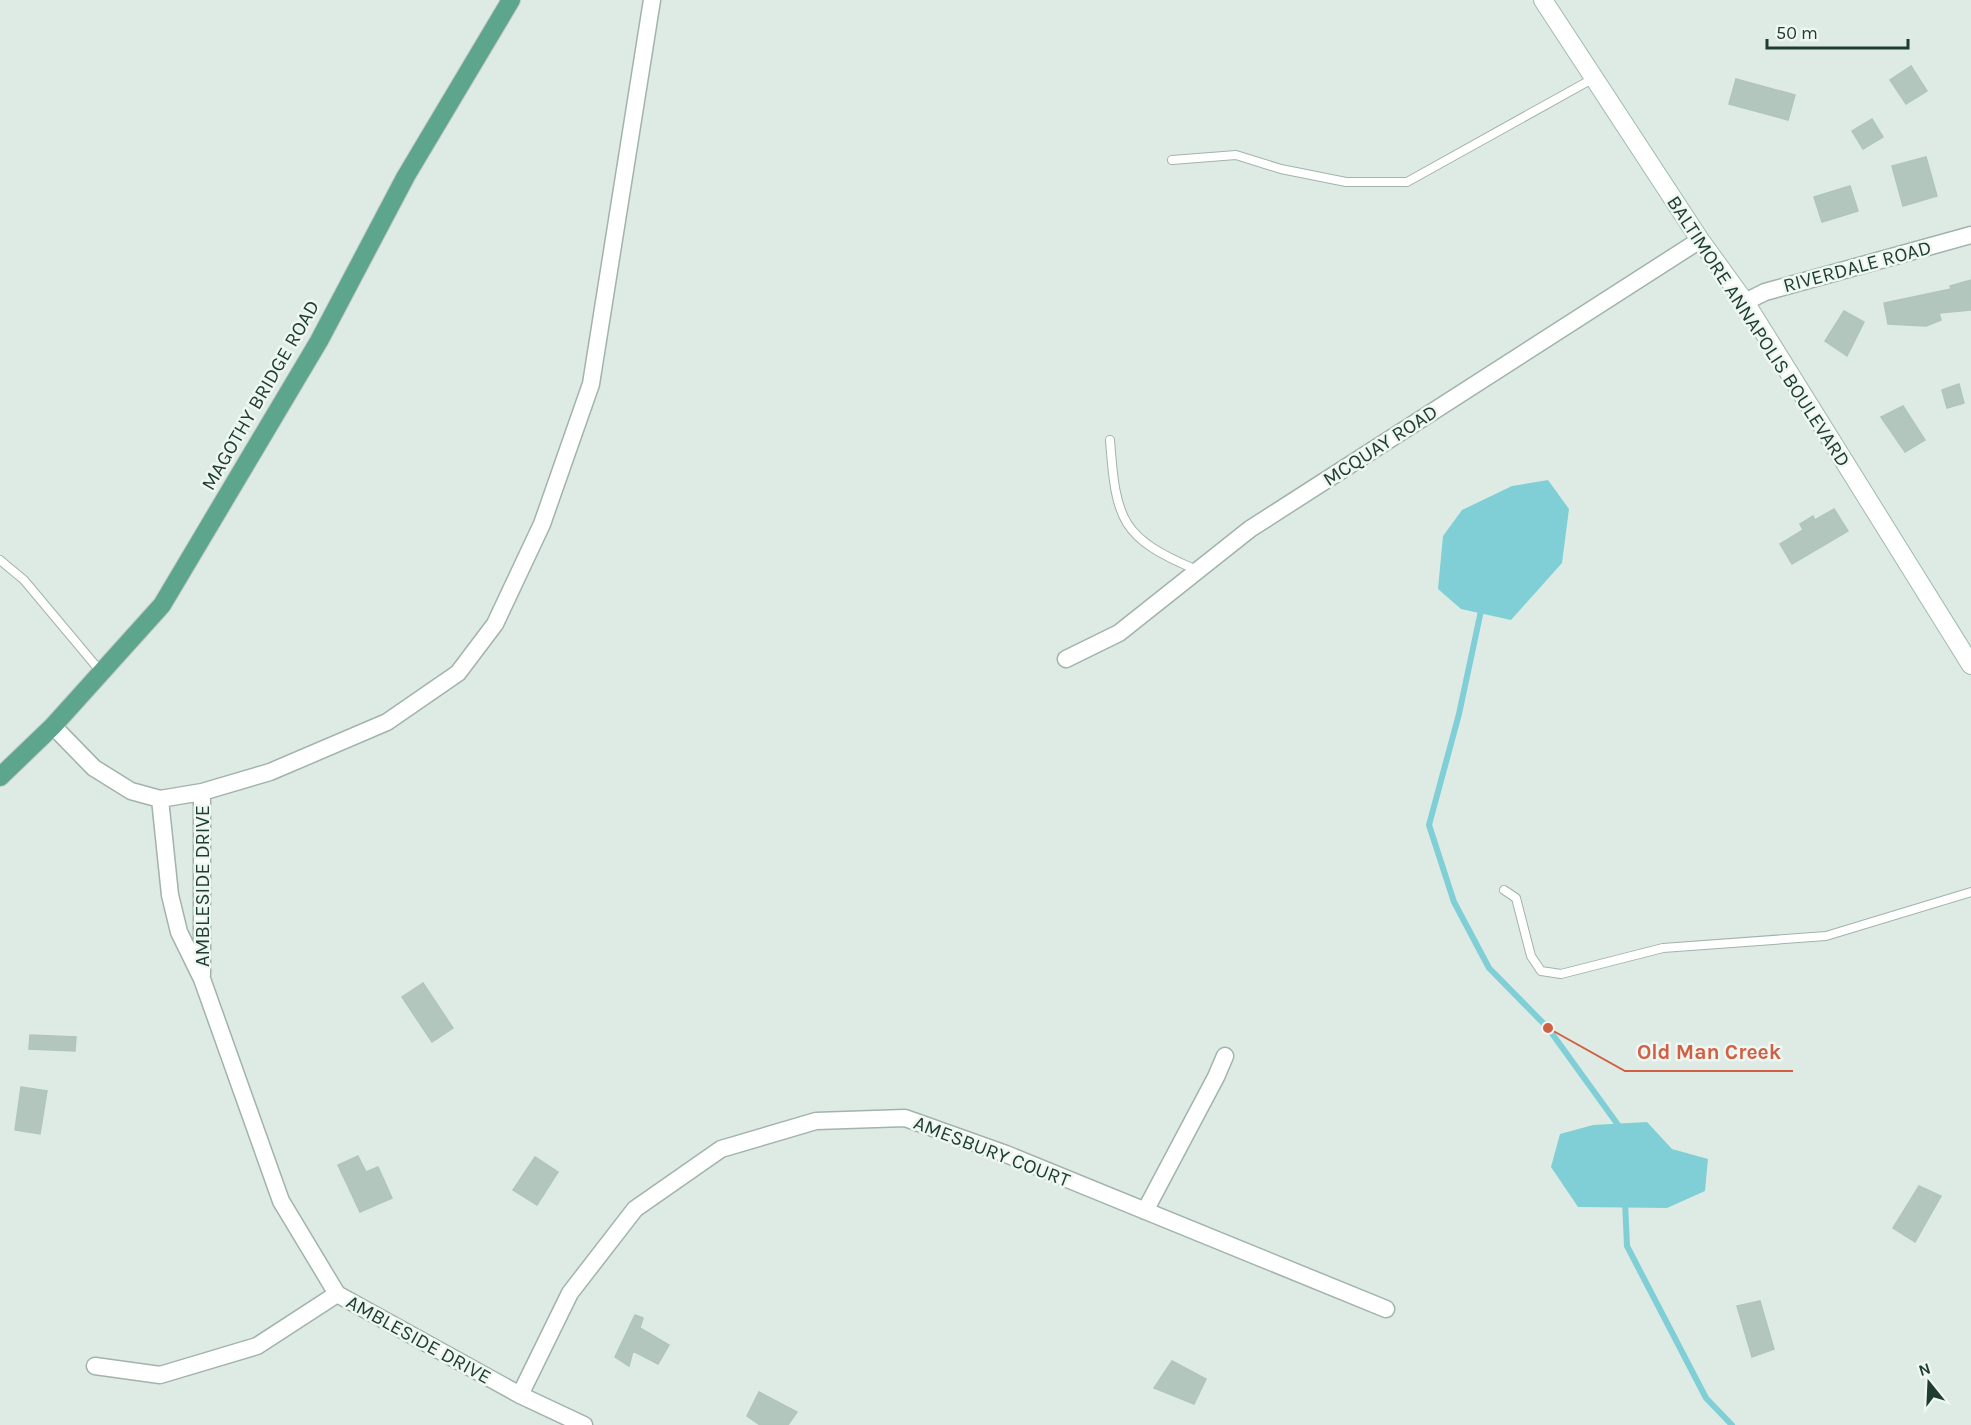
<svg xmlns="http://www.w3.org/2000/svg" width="1971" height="1425" font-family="Karla,sans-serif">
<rect width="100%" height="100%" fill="#deebe4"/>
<path fill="#80cfd6" d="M 1548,480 L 1569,509 L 1562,563 L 1511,620 L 1461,609 L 1438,589 L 1443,536 L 1462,510 L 1512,486 Z
M 1647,1122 L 1672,1149 L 1708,1159 L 1705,1191 L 1667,1208 L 1578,1207 L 1551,1167 L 1560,1134 L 1593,1125 Z"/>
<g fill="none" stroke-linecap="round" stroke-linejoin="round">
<path stroke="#80cfd6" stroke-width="6" d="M 1482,606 L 1459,714 L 1429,825 L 1454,902 L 1489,968 L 1548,1028 L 1621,1129
M 1625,1202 L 1627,1246 L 1706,1398 L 1732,1425"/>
</g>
<path fill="#b3c6bd" stroke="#b0c5bb" stroke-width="1.5" d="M 1911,66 L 1927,91 L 1906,104 L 1890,80 Z
M 1736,79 L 1795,95 L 1788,120 L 1729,104 Z
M 1872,119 L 1883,137 L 1863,149 L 1852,131 Z
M 1926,157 L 1937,196 L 1903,206 L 1892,166 Z
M 1850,186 L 1858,211 L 1822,222 L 1814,197 Z
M 1971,280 L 1971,310 L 1939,313 L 1941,320 L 1926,326 L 1888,324 L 1884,303 L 1951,289 L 1950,286 Z
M 1844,311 L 1864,322 L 1847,356 L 1825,341 Z
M 1959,384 L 1964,403 L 1947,408 L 1942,390 Z
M 1903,406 L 1925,440 L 1905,452 L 1881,417 Z
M 1834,509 L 1848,531 L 1792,564 L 1780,544 L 1803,530 L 1800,524 L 1813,516 L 1815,520 Z
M 423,983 L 453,1028 L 432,1042 L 402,997 Z
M 30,1035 L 76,1037 L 75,1051 L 29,1049 Z
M 21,1087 L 47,1091 L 40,1134 L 15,1130 Z
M 358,1156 L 366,1172 L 378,1167 L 392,1198 L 360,1212 L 338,1165 Z
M 535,1157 L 558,1172 L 537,1205 L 513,1190 Z
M 1919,1186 L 1941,1196 L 1915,1242 L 1893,1228 Z
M 1760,1301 L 1774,1349 L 1752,1357 L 1737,1306 Z
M 635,1315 L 643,1318 L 640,1328 L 669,1345 L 658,1364 L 633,1351 L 629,1366 L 615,1357 Z
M 1172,1361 L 1206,1379 L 1194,1404 L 1154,1388 Z
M 759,1392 L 797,1412 L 788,1425 L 760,1425 L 747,1416 Z"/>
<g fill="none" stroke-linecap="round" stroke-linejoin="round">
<defs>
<path id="service" d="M 1172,160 L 1236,155 L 1281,169 L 1346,182 L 1407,182 L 1594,78
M 1110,440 C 1116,521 1121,538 1197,570
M 0,560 L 24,580 L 101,672
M 1504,890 L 1516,898 L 1531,956 L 1541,971 L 1561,974 L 1663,948 L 1826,936 L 1971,892"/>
<path id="minor" d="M 1745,302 L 1765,292 L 1971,235
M 1066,659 L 1119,633 L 1250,529 L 1700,240
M 53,726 L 94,768 L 131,791 L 160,799 L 202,792 L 270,772 L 387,722 L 458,673 L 495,624 L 542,524 L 591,384 L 652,0
M 202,792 L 202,975
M 160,799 L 170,895 L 179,932 L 202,979 L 281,1201 L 337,1294 L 520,1395 L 584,1425
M 1145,1211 L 1216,1077 L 1225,1056
M 95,1366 L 160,1375 L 257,1346 L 337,1294
M 520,1395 L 570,1293 L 635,1209 L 721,1149 L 816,1121 L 905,1118 L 1006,1154 L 1386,1309"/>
<path id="secondary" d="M 1543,0 L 1700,240 L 1745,302 L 1971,665"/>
<path id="primary" d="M 0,777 L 53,726 L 162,605 L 319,341 L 406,176 L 511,0"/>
</defs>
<use href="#service" stroke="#a1b3ab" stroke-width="10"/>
<use href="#minor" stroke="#a1b3ab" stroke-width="19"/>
<use href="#secondary" stroke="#9ebbae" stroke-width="20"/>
<use href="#primary" stroke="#c0c8c6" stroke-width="20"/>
<use href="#service" stroke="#fff" stroke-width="8"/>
<use href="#minor" stroke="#fff" stroke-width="16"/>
<use href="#secondary" stroke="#fff" stroke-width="18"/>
<use href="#primary" stroke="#5ea58d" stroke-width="18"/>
</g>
<g text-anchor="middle" stroke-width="5" stroke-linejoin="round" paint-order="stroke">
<g font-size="20" fill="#1e3c32" stroke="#eef7f2">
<text transform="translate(1857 266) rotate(-15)" y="7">RIVERDALE ROAD</text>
<text transform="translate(1759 331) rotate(57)" y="7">BALTIMORE ANNAPOLIS BOULEVARD</text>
<text transform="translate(260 395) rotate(-60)" y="7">MAGOTHY BRIDGE ROAD</text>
<text transform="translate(1380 445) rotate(-33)" y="7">MCQUAY ROAD</text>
<text transform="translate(202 886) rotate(-90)" y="7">AMBLESIDE DRIVE</text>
<text transform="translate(992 1151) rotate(21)" y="7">AMESBURY COURT</text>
<text transform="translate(419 1339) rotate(29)" y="7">AMBLESIDE DRIVE</text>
</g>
</g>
<path fill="none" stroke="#d15f44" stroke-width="2" d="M1548 1028L1625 1071H1793"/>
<circle fill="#d15f44" stroke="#eef7f2" stroke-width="2" cx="1548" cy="1028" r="6"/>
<g font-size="21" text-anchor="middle" font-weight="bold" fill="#d15f44" stroke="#eef7f2" stroke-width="5" stroke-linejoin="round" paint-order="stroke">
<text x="1709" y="1059">Old Man Creek</text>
</g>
<g transform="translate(1929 1383) rotate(342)" stroke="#eef7f2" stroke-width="4.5" paint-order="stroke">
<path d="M0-4.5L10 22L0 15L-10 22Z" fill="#1e3c32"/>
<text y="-9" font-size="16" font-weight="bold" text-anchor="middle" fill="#1e3c32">N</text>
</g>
<path d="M1767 39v9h141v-9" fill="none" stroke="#1e3c32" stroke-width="3"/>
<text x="1776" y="39" font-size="18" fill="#1e3c32" stroke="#eef7f2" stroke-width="4.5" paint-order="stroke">50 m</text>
</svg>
